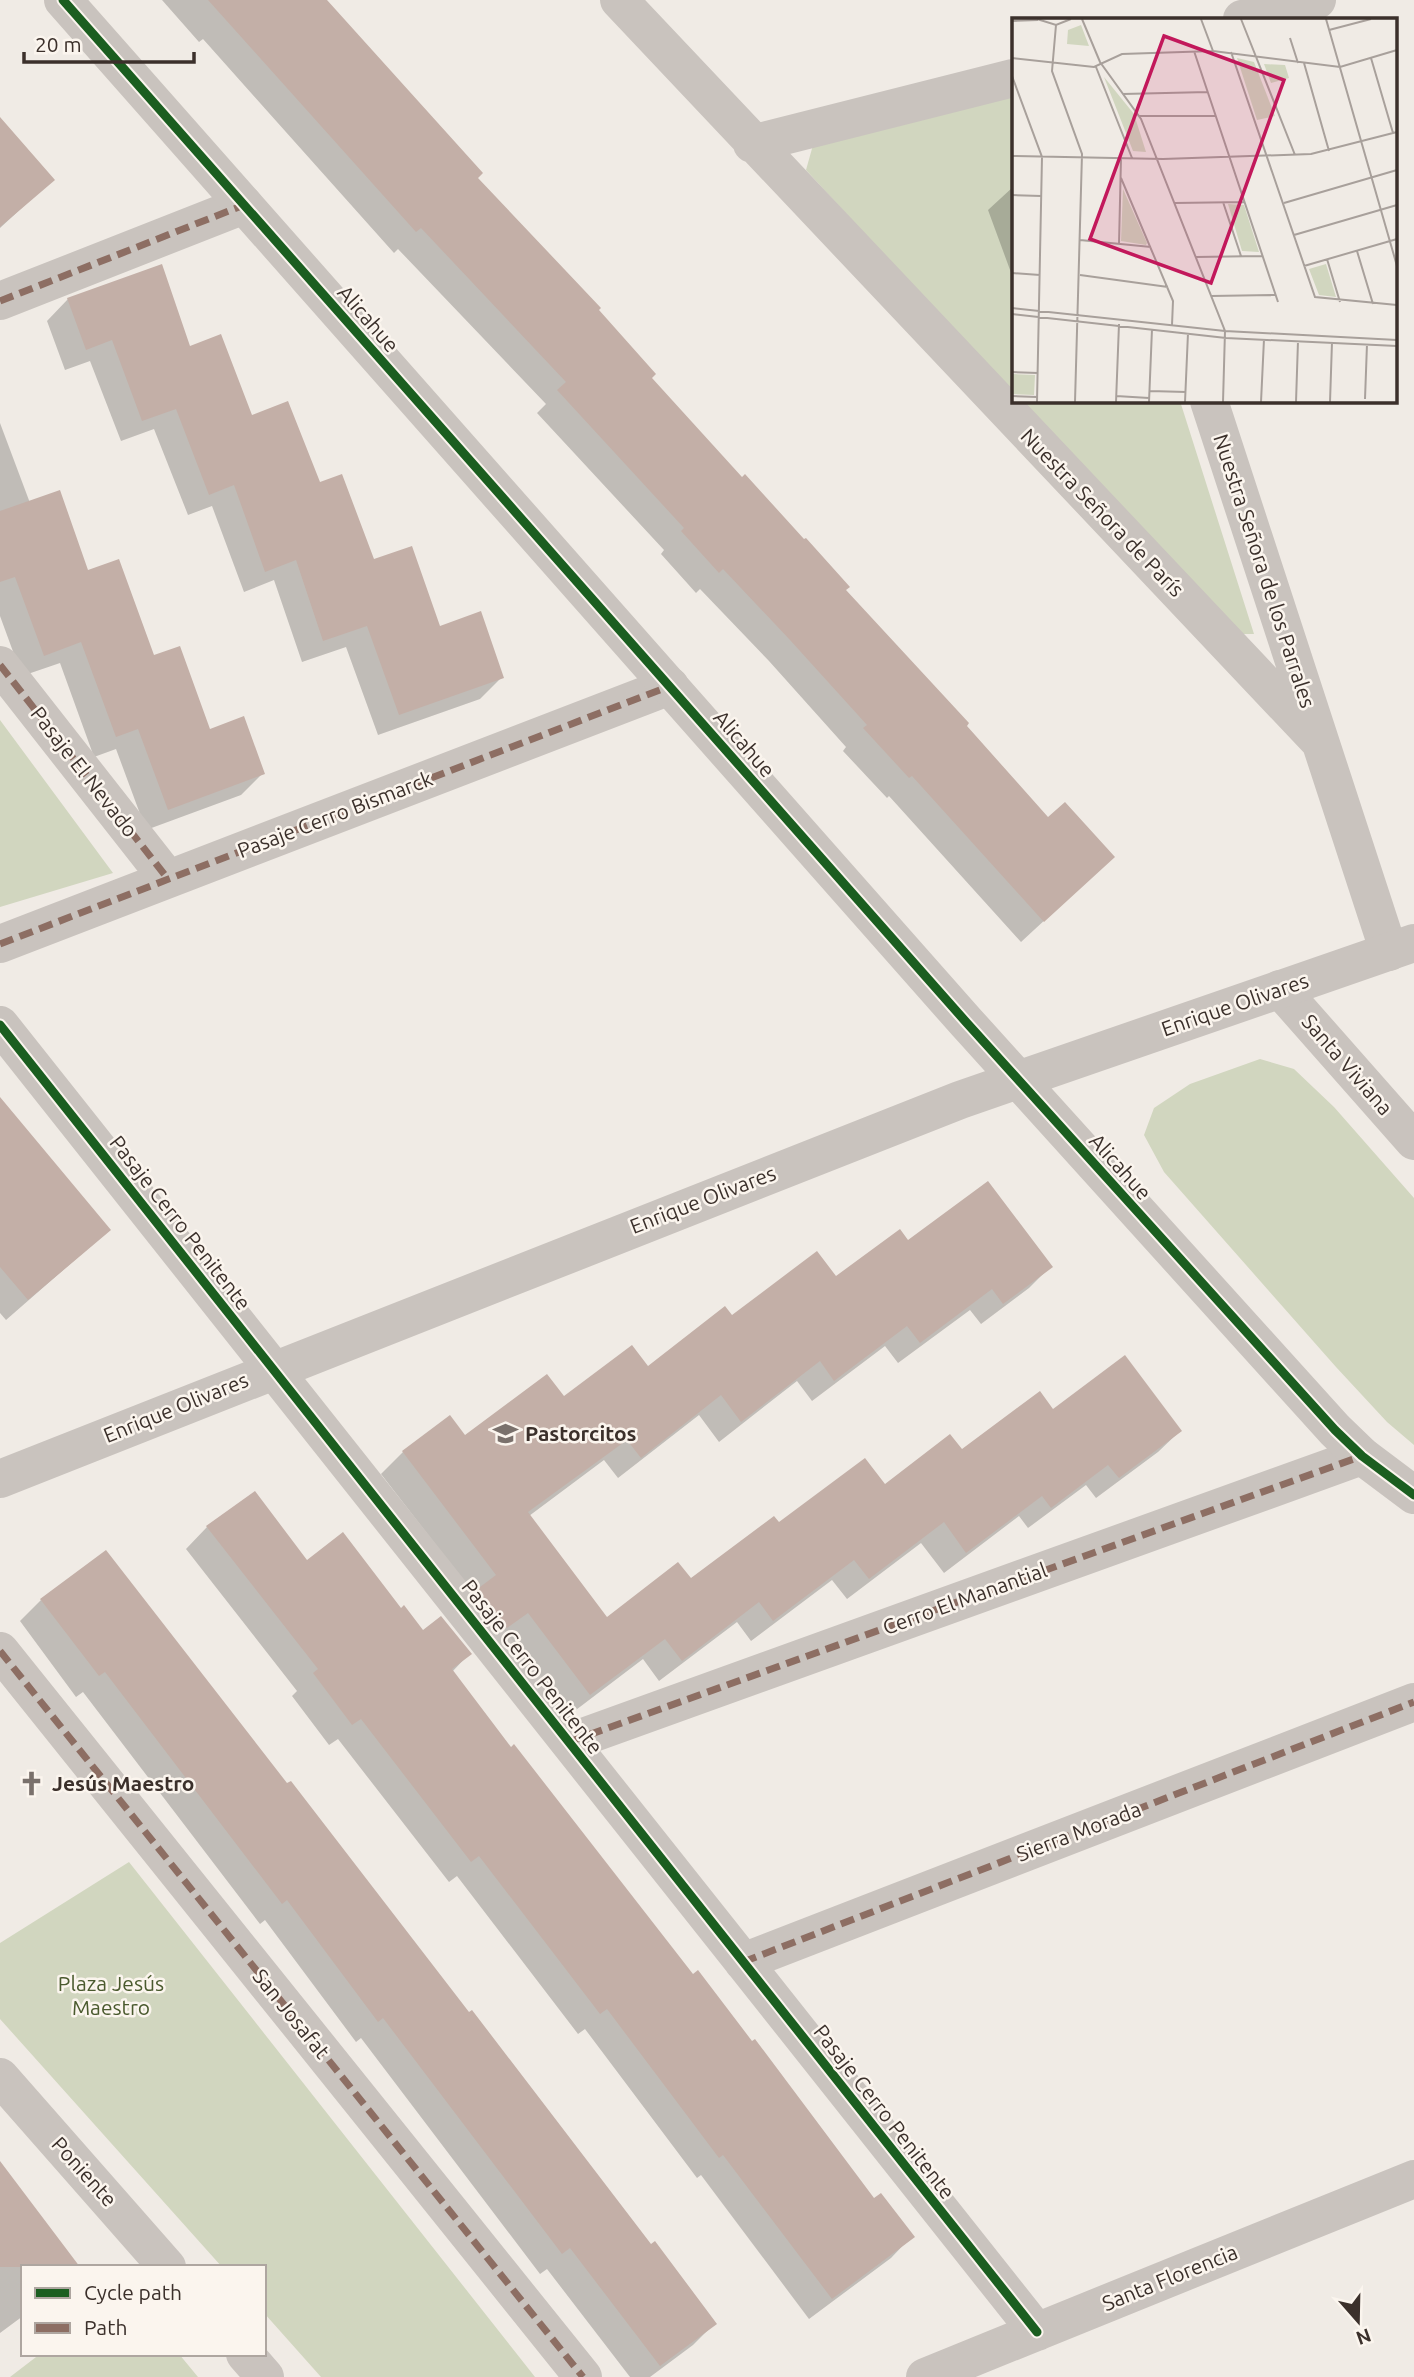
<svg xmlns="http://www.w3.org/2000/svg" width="1414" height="2377" font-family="Ubuntu,sans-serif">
<rect width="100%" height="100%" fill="#f0ebe5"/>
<path fill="#d1d6bf" d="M 1013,95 L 1013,395 L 806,170 L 813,145 Z
M 1019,401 L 1180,401 L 1254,634 L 1234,634 Z
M 0,720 L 113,873 L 0,907 Z
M 1260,1059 L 1294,1069 L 1334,1107 L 1414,1198 L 1414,1445 L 1387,1422 L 1336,1367 L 1164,1172 L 1144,1135 L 1154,1108 L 1190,1084 Z
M 129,1862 L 535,2377 L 321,2377 L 264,2313 L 264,2267 L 222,2267 L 0,2019 L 0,1943 Z
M 40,2354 L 179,2354 L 198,2377 L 10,2377 Z"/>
<path fill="#0003" d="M 162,0 L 324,0 L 476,178 L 596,310 L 650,379 L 1048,819 L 1113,857 L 1021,942 L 889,796 L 887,798 L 843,751 L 846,747 L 769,661 L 700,589 L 696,593 L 661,554 L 664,550 L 537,413 L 546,404 L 398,249 L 394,253 L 203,39 L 199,42 Z
M 0,120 L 52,180 L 0,228 Z
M 1013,187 L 1013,278 L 988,210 Z
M 68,299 L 189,348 L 251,418 L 319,484 L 373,561 L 439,628 L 502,677 L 480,699 L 378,735 L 346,647 L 302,662 L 274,580 L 244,592 L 212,506 L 188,515 L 154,429 L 121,441 L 90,361 L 65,370 L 47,321 Z
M 0,423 L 30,503 L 209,731 L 263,773 L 241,795 L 146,830 L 116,749 L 94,757 L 60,663 L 22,676 L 0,616 Z
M 0,1100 L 109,1230 L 6,1320 L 0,1313 Z
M 908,1243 L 1050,1267 L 1029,1288 L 981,1324 L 970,1310 L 898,1363 L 885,1346 L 812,1401 L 797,1381 L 719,1442 L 699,1415 L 618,1478 L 604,1460 L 529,1516 L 606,1620 L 690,1581 L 778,1525 L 884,1487 L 1053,1411 L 1180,1431 L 1158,1452 L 1096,1498 L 1086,1485 L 1028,1528 L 1019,1516 L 944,1573 L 921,1543 L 847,1599 L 832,1580 L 751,1641 L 737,1622 L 659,1681 L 643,1659 L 568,1716 L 381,1474 L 403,1452 L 449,1417 L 465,1437 L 647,1368 L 731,1318 L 836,1278 Z
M 207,1527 L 307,1562 L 400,1610 L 422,1632 L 469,1654 L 452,1672 L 511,1749 L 874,2201 L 912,2236 L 891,2258 L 809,2319 L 701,2175 L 697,2178 L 585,2029 L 578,2034 L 457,1876 L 449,1882 L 338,1739 L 329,1745 L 292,1696 L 297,1691 L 186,1549 Z
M 41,1600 L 650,2247 L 715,2323 L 693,2345 L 650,2377 L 630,2377 L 547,2269 L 540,2274 L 361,2038 L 356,2042 L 265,1920 L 260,1924 L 83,1692 L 76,1697 L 20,1621 Z
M 0,2181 L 23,2267 L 23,2316 L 0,2333 Z"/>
<path fill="#c3afa7" d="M 208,0 L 327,0 L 483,173 L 478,178 L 601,308 L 599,310 L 656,374 L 652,378 L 742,477 L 745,474 L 804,539 L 806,538 L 850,587 L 846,590 L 969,723 L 967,726 L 1048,817 L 1065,802 L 1115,857 L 1044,922 L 912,776 L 909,778 L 863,728 L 867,725 L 790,640 L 723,569 L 719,573 L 681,531 L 684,528 L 557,390 L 566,382 L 421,228 L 416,232 Z
M 0,117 L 55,180 L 0,227 Z
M 162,264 L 190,346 L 221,334 L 252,415 L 288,401 L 320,482 L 342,474 L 374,559 L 412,546 L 440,626 L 481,611 L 504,678 L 399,715 L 367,626 L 323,641 L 296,560 L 265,572 L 234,485 L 209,495 L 176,409 L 142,421 L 112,340 L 86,350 L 67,298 Z
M 60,490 L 88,570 L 119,559 L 154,655 L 180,646 L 210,729 L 244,716 L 265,774 L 168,810 L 138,729 L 116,737 L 81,642 L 44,656 L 15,577 L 0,582 L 0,511 Z
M 0,1097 L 111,1230 L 28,1300 L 0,1267 Z
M 988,1181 L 1053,1267 L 1003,1304 L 992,1289 L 920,1343 L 907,1326 L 834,1381 L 820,1361 L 741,1422 L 721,1395 L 641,1458 L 627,1440 L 528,1512 L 607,1617 L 678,1562 L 691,1578 L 774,1516 L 779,1522 L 865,1458 L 885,1484 L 950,1434 L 962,1449 L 1040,1391 L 1053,1409 L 1125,1355 L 1182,1431 L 1119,1478 L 1108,1465 L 1051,1508 L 1042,1496 L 966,1553 L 944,1522 L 869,1579 L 854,1560 L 773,1621 L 759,1602 L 682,1661 L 665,1639 L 590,1695 L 528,1613 L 507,1628 L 476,1590 L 496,1575 L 402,1451 L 450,1415 L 465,1435 L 547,1374 L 564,1396 L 632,1345 L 648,1366 L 725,1306 L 732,1315 L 817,1251 L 836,1276 L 900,1229 L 908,1240 Z
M 255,1491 L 307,1560 L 343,1532 L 401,1608 L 404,1605 L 423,1630 L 441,1616 L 472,1654 L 452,1669 L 511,1747 L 514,1744 L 693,1974 L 698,1970 L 752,2041 L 755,2039 L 874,2198 L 881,2193 L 915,2237 L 832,2299 L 723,2155 L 719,2158 L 607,2009 L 600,2014 L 479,1856 L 471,1862 L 361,1719 L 352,1725 L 313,1673 L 318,1669 L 206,1526 Z
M 106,1550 L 287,1783 L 291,1781 L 469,2012 L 472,2010 L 651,2244 L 655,2241 L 717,2324 L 660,2366 L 570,2248 L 562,2254 L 383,2018 L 378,2022 L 287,1900 L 282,1904 L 105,1672 L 99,1676 L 40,1599 Z
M 0,2161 L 80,2267 L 0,2267 Z"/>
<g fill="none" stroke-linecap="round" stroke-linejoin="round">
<path stroke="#c9c3be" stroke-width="38" d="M 619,0 L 1319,741
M 1242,19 L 1317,0
M 752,144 L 1013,78
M 0,301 L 244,205
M 1209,401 L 1389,952
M 0,665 L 168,879
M 0,944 L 670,686
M 1280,989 L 1414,1141
M 0,1025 L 1037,2332
M 0,1651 L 583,2377
M 569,1742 L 1362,1456
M 743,1962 L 1414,1702
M 0,2077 L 167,2267
M 245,2354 L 265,2377
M 925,2377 L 1414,2179"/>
<path stroke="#c9c3be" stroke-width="38" d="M 63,0 L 966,1022 L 1335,1430 L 1362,1456 L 1414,1495
M 0,1479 L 960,1100 L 1414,943"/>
<path stroke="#8d6e63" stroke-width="7" stroke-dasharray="14 7" stroke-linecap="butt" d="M 0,301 L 244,205
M 0,665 L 168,879
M 0,944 L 670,686
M 0,1651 L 583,2377
M 569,1742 L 1362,1456
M 743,1962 L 1414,1702"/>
<defs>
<path id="cycleway" d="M 63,0 L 966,1022 L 1335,1430 L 1362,1456 L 1414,1495
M 0,1025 L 1037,2332"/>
</defs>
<use href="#cycleway" stroke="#fbf5ee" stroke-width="13"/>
<use href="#cycleway" stroke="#1b5e20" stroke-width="9"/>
</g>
<defs>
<symbol id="school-bare" viewBox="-9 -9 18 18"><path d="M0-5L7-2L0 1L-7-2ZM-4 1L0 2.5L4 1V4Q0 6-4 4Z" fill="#7a716c" stroke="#fbf5ee" stroke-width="2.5" paint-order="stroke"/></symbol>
<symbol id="church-bare" viewBox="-9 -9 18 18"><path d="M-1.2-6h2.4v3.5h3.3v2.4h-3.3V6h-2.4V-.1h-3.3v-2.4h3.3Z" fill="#7a716c" stroke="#fbf5ee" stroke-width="2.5" paint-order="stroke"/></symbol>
</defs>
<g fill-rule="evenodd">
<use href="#school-bare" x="488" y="1416" width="35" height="35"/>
<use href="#church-bare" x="14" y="1766" width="35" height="35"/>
</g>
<g text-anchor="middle" stroke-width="5" stroke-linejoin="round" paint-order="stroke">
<g font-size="21" fill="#3b302b" stroke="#fbf5ee">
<text transform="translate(368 319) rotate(49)" y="7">Alicahue</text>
<text transform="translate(1102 513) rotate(46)" y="7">Nuestra Señora de París</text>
<text transform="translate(1264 571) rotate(72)" y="7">Nuestra Señora de los Parrales</text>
<text transform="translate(744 744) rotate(49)" y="7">Alicahue</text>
<text transform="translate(84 772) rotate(52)" y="7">Pasaje El Nevado</text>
<text transform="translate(335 815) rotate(-21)" y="7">Pasaje Cerro Bismarck</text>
<text transform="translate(1235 1005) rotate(-19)" y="7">Enrique Olivares</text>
<text transform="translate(1347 1065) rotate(49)" y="7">Santa Viviana</text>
<text transform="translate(1120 1167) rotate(48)" y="7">Alicahue</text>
<text transform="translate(703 1200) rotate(-21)" y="7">Enrique Olivares</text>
<text transform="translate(180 1223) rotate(52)" y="7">Pasaje Cerro Penitente</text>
<text transform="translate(176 1408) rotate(-22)" y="7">Enrique Olivares</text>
<text transform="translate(965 1599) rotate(-20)" y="7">Cerro El Manantial</text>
<text transform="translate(532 1667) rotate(52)" y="7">Pasaje Cerro Penitente</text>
<text transform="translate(1079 1832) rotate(-21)" y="7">Sierra Morada</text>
<text transform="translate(291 2014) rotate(51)" y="7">San Josafat</text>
<text transform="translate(884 2112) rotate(52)" y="7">Pasaje Cerro Penitente</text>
<text transform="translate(84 2172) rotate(48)" y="7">Poniente</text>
<text transform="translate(1170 2278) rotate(-22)" y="7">Santa Florencia</text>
</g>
<g font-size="21" font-weight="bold" fill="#3b302b" stroke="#fbf5ee" text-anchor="start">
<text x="525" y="1441">Pastorcitos</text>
<text x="52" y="1791">Jesús Maestro</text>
</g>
<g font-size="21" fill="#4a5a2e" stroke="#fbf5ee">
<text x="111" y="1991">Plaza Jesús<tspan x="111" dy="24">Maestro</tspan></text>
</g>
</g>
<g transform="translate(1012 18)">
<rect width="385" height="385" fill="#f0ebe5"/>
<path d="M 69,7 L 77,28 L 55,26 L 56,12 ZM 225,40 L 242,44 L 263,98 L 245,102 ZM 252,46 L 273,47 L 277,60 L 259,65 ZM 92,59 L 122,96 L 134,134 L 121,133 ZM 111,171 L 135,225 L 134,227 L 109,223 ZM 216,186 L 232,187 L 247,234 L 230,233 ZM 314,246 L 324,279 L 307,277 L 297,251 ZM 0,356 L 23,357 L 22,377 L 0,376 Z" fill="#d1d6bf"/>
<path fill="none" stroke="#a8a09b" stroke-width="2" d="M 25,1 L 44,7 L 59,1M 70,1 L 88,44 L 129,101 L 213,313 L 211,384M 189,1 L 201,33M 229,1 L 283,137M 314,1 L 385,248M 0,3 L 26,2M 44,7 L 40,53 L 70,136 L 63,384M 317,12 L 359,1M 278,20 L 286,45M 182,33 L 266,284M 219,34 L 303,279 L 385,287M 0,40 L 82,49 L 110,36 L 201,33 L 328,49 L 385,32M 359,40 L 381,115M 292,45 L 317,133M 84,49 L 120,140M 0,58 L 30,139 L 25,384M 111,76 L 196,74M 127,98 L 204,98M 0,138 L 151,141 L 299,136 L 385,114M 109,160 L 161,283 L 160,307M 0,177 L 29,178M 211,184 L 229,238M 163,185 L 233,184M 272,185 L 385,152M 282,217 L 385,187M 68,222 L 139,229M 107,226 L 109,140M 345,233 L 361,286M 184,239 L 250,238M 315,241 L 328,284M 292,248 L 385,221M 0,255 L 28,257M 68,257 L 156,269M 199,278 L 264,277M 0,290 L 213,313 L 385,322M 0,296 L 214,320 L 385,328M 0,354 L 26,355M 138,373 L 174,374M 0,378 L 25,379M 104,378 L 137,380M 353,381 L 355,326M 104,384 L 107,306M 137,384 L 140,311M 173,384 L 176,315M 249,384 L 252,321M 284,384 L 286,323M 318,384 L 320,324"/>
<path fill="#c2185b" fill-opacity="0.15" stroke="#c2185b" stroke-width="3.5" d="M 152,18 L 272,62 L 199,265 L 78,221 Z"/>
<rect width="385" height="385" fill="none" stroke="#3b302b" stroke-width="3.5"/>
</g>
<rect x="21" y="2265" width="245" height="91" fill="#fbf5ee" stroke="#aea6a0" stroke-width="2"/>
<rect x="35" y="2288" width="35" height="10" fill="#1b5e20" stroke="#aea6a0" stroke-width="2"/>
<text x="84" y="2300" font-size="21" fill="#3b302b">Cycle path</text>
<rect x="35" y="2323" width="35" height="10" fill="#8d6e63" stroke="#aea6a0" stroke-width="2"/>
<text x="84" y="2335" font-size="21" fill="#3b302b">Path</text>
<g transform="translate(1358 2321) rotate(160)" stroke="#fbf5ee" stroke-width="5" paint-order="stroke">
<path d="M0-5L12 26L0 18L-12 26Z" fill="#3b302b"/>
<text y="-10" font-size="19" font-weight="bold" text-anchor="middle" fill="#3b302b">N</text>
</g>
<path d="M24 52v10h170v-10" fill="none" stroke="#3b302b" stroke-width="3.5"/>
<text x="35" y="52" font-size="21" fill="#3b302b" stroke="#fbf5ee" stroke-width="5" paint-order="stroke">20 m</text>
</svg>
